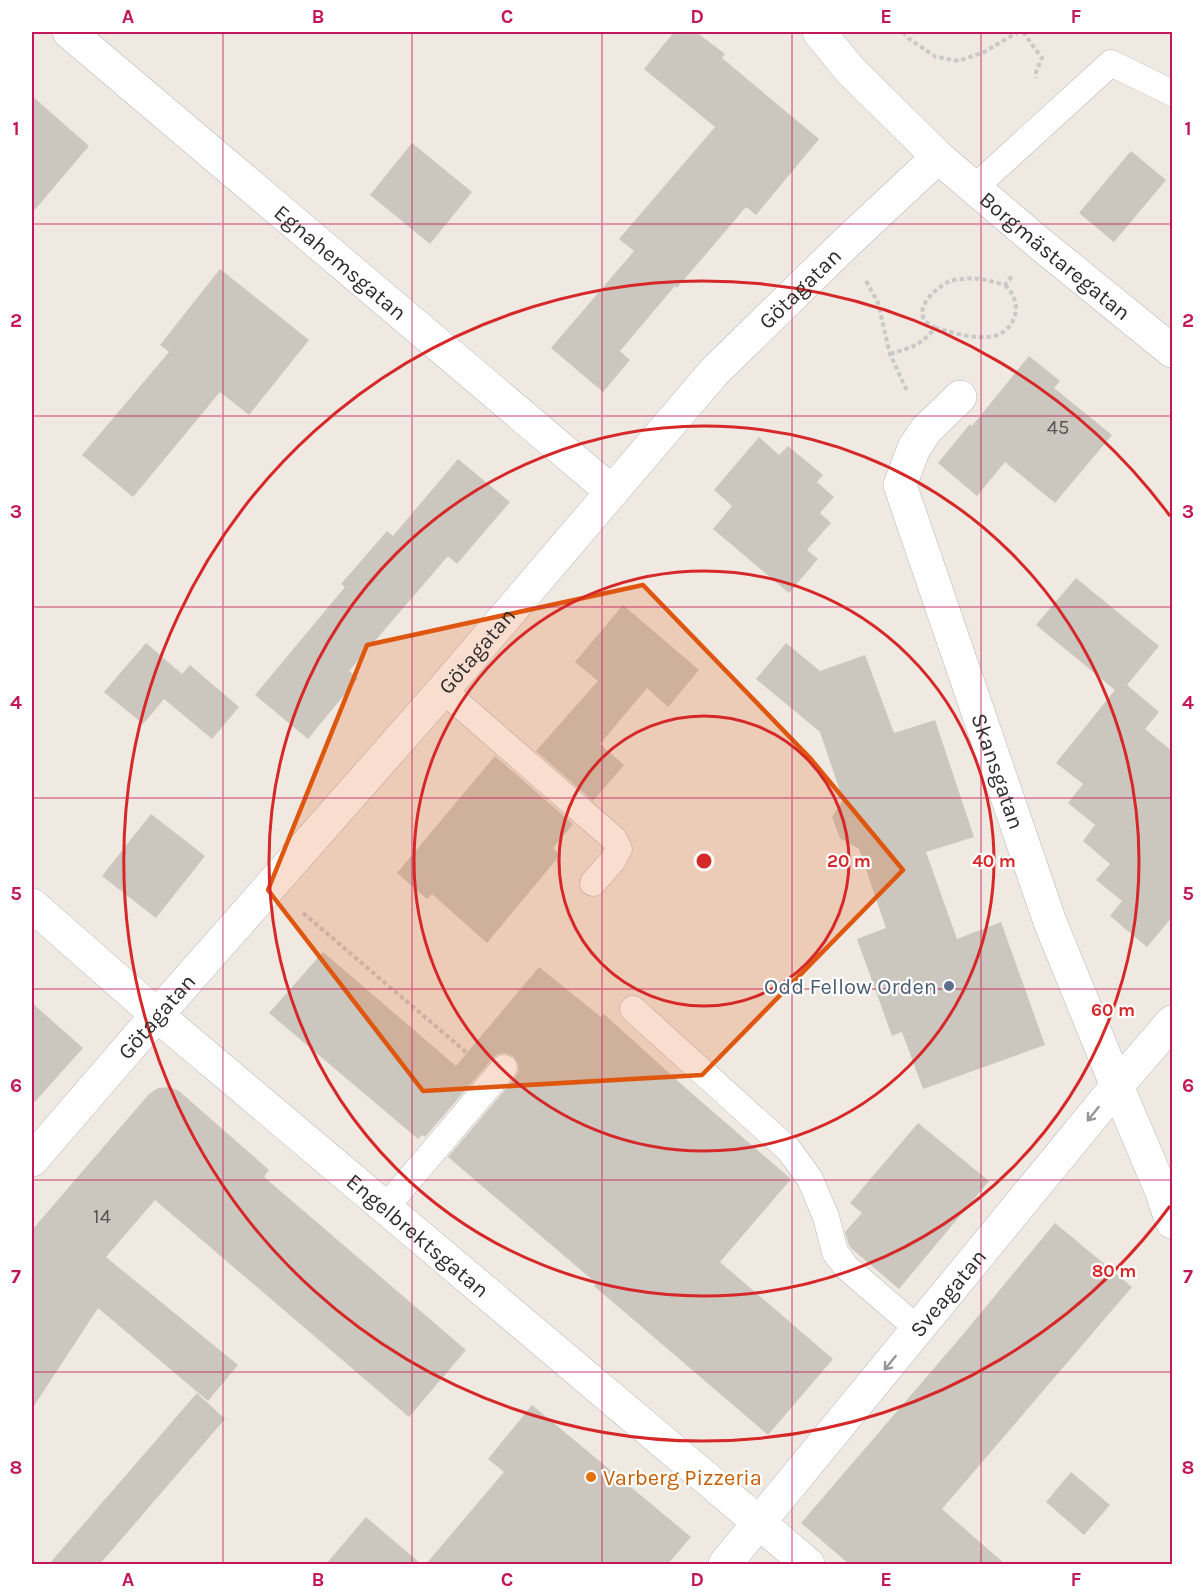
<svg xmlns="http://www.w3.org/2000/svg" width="1204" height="1596" font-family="Karla,sans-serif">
<rect width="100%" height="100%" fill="#efe9e1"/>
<path fill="#cbc7bf" d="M 674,32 L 696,32 L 725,54 L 722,58 L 819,139 L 756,215 L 746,207 L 677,288 L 675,286 L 620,351 L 630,360 L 603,392 L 551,348 L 634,251 L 619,239 L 715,127 L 644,69 Z
M 32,96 L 89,146 L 32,213 Z
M 412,143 L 472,192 L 430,244 L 370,195 Z
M 1131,151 L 1166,180 L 1114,242 L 1079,213 Z
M 220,269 L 309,340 L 249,415 L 220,392 L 133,497 L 82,455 L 169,352 L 160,345 Z
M 1029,356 L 1060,381 L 1054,388 L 1112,435 L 1055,503 L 1005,462 L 977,496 L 938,463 L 970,424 L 972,426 Z
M 759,437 L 779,455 L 788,446 L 823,475 L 817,482 L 834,497 L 820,513 L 831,523 L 807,550 L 818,559 L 789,593 L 713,529 L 732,506 L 714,490 Z
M 458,459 L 510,502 L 457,564 L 448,556 L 349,671 L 358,678 L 308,739 L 255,695 L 345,587 L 341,584 L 387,531 L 393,536 Z
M 1076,578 L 1159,646 L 1127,685 L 1159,712 L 1145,729 L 1173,752 L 1173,916 L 1147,947 L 1110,916 L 1122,901 L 1096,880 L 1110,864 L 1083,841 L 1095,825 L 1068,803 L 1083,784 L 1056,763 L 1115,690 L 1036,625 Z
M 623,605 L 699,670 L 668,707 L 647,688 L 600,744 L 624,765 L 593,801 L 536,751 L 598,681 L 575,662 Z
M 146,643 L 182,674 L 190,665 L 239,707 L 212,739 L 164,699 L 143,724 L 104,692 Z
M 786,643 L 820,671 L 865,655 L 894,733 L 935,720 L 974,837 L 926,852 L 957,939 L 1001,922 L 1045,1045 L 923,1089 L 902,1032 L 892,1036 L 857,939 L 886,928 L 859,849 L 840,838 L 832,817 L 843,800 L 820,732 L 756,679 Z
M 495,756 L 573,824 L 553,848 L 560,855 L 487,943 L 432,894 L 427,899 L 397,873 Z
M 151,814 L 205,856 L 156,918 L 102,876 Z
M 323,952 L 456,1066 L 539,967 L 601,1017 L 604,1014 L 689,1091 L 791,1179 L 720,1262 L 833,1359 L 768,1435 L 594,1286 L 596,1283 L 448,1157 L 515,1078 L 519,1071 L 518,1064 L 513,1056 L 506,1053 L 498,1054 L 493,1058 L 425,1137 L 422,1135 L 418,1139 L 269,1013 Z
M 32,1003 L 83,1048 L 32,1105 Z
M 169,1087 L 179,1091 L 269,1170 L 264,1177 L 466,1350 L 409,1417 L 155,1200 L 106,1257 L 238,1365 L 208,1401 L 98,1308 L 32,1409 L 32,1230 L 149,1094 L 158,1088 Z
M 918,1123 L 989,1181 L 899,1289 L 852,1249 L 849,1245 L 845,1232 L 862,1213 L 850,1203 Z
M 1055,1223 L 1132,1287 L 942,1509 L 1005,1564 L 849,1564 L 801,1523 L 960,1338 Z
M 197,1393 L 225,1419 L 100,1564 L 49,1564 Z
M 532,1405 L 691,1537 L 668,1564 L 426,1564 L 504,1472 L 488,1459 Z
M 1071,1472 L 1110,1505 L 1084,1535 L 1046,1502 Z
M 366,1517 L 421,1564 L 326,1564 Z"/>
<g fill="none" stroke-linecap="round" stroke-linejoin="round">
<defs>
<path id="lane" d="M 974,188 L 1111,63 L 1172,93
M 443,690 L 614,839 L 619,849 L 613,860 L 593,883
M 633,1009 L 789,1150 L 810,1179 L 826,1217 L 835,1252 L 846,1267 L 918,1329
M 385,1208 L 504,1068"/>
<g id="street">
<path id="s1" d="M 69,32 L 611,491"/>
<path id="s2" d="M 819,32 L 850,70 L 938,157 L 1039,243 L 1172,351"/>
<path id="s3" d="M 960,397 L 926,430 L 914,448 L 900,485 L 1050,922 L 1117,1086 L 1161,1190 L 1172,1222"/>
<path id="s4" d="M 32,905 L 157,1015 L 808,1564"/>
<path id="s5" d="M 32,1160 L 157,1015 L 443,690 L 714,372 L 846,243 L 938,157"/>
</g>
<g id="secondary">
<path id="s6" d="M 725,1564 L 1117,1086 L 1172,1022"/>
</g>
</defs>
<use href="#lane" stroke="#b4b7c1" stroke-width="27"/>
<use href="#street" stroke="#b4b7c1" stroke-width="34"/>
<use href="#secondary" stroke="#b4b7c1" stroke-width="34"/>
<path stroke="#c9c9c9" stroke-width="4" stroke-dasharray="4.5 3" stroke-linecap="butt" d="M 903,32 L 908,38 L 936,57 L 959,61 L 984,52 L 1018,32
M 1023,32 L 1042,58 L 1036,72 L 1036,78
M 866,281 L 878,303 L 890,354 L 907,391
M 935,328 C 960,334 1004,351 1015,315 C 1018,303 1013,293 1005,285
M 890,354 C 912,347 920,346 935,328 C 931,325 926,323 924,319 C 916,305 938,287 948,282 C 952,280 958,279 963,279 C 978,277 991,281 1005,285 L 1012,276
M 303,913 L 466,1052"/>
<use href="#lane" stroke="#fff" stroke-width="26"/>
<use href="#street" stroke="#fff" stroke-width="33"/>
<use href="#secondary" stroke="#fff" stroke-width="33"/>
</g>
<defs><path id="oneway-shaft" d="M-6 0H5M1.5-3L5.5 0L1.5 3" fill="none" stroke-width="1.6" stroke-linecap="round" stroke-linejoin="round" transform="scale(1.5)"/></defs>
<g stroke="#969696">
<use href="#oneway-shaft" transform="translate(1093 1114) rotate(129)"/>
<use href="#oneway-shaft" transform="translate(890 1363) rotate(129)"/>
</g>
<path fill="#df570e" fill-opacity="0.2" stroke="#df570e" stroke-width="4.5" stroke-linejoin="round" d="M 643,585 L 810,758 L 903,870 L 702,1075 L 423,1091 L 268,890 L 367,645 Z"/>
<path fill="none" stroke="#c2185b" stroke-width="1.5" stroke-opacity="0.55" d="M 223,32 L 223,1564M 412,32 L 412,1564M 602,32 L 602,1564M 792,32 L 792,1564M 981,32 L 981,1564M 32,224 L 1172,224M 32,416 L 1172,416M 32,607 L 1172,607M 32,798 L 1172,798M 32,989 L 1172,989M 32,1180 L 1172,1180M 32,1372 L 1172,1372"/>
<g fill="none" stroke="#d62828" stroke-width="3">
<circle cx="704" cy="861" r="145"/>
<circle cx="704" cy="861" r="290"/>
<circle cx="704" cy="861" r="435"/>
<path d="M1170 1206A580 580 0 1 1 1170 516"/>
</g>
<circle fill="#5c6f8a" stroke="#fff" stroke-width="2" cx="949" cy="986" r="6"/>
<circle fill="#e8710a" stroke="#fff" stroke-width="2" cx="591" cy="1477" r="6"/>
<g text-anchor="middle" stroke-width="4.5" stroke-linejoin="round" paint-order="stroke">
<g font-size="20" fill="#555452">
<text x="1058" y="434">45</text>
<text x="102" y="1223">14</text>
</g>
<g font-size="22" fill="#2e2e2e" stroke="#fff">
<text dy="8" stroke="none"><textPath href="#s2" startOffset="326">Borgmästaregatan</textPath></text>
<text dy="8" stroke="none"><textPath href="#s1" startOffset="356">Egnahemsgatan</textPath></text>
<text dy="8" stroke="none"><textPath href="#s5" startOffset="1162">Götagatan</textPath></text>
<text dy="8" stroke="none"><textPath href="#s5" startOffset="676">Götagatan</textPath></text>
<text dy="8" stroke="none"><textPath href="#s3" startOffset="411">Skansgatan</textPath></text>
<text dy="8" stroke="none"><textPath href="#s5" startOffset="190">Götagatan</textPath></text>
<text dy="8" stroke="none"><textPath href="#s4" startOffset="508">Engelbrektsgatan</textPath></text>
<text dy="8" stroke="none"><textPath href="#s6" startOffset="351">Sveagatan</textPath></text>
</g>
<g font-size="22" fill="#4e5e75" stroke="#fff" text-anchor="end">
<text x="937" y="994">Odd Fellow Orden</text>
</g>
<g font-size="22" fill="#c56008" stroke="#fff" text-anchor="start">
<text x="603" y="1485">Varberg Pizzeria</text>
</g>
</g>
<circle cx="704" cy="861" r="9" fill="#d62828" stroke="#fff" stroke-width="3"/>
<g font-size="18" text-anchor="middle" font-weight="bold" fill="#d62828" stroke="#fff" stroke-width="4.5" stroke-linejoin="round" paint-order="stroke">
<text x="849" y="867">20 m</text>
<text x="994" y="867">40 m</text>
<text x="1113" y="1016">60 m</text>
<text x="1114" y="1277">80 m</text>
</g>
<rect width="1204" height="1596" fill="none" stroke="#ffffff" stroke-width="66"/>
<rect x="33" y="33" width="1138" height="1530" fill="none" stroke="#c2185b" stroke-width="2"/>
<g font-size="20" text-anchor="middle" font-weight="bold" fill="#c2185b">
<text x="128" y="23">A</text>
<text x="318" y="23">B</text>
<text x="507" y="23">C</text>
<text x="697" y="23">D</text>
<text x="886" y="23">E</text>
<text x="1076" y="23">F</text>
<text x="16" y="135">1</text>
<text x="1188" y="135">1</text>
<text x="16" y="327">2</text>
<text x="1188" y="327">2</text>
<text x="16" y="518">3</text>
<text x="1188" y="518">3</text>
<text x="16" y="709">4</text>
<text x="1188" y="709">4</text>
<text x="16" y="900">5</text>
<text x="1188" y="900">5</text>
<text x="16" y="1092">6</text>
<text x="1188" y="1092">6</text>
<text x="16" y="1283">7</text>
<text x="1188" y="1283">7</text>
<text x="16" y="1474">8</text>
<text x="1188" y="1474">8</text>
<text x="128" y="1586">A</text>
<text x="318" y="1586">B</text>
<text x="507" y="1586">C</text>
<text x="697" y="1586">D</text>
<text x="886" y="1586">E</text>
<text x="1076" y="1586">F</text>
</g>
</svg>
